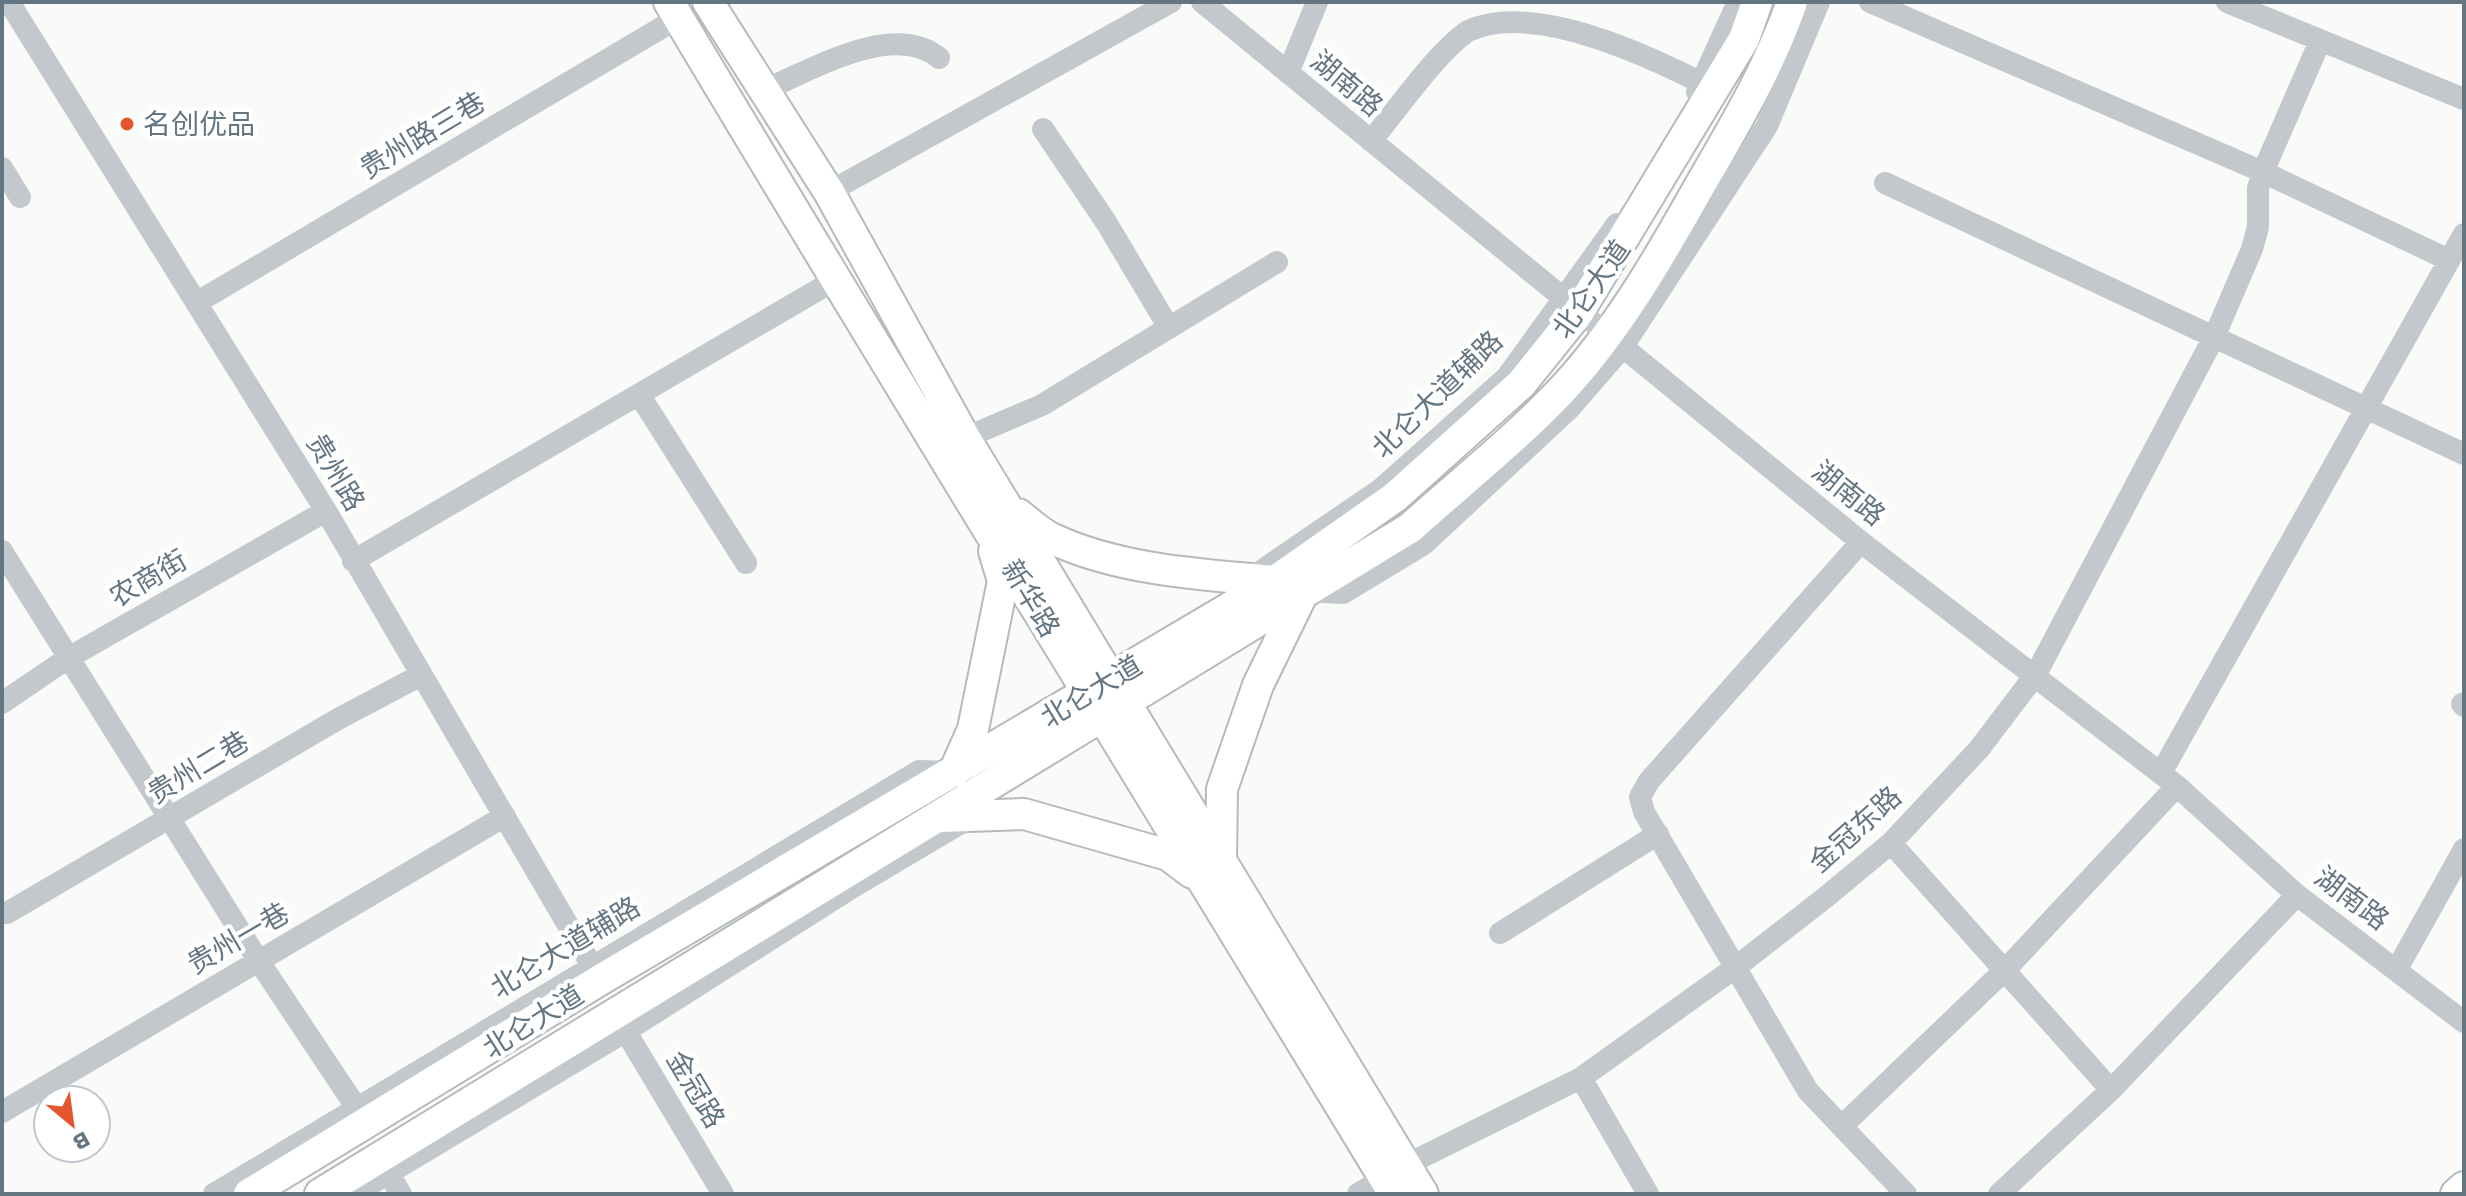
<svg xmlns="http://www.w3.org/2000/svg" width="2466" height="1196" font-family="'Work Sans','Noto Sans SC',sans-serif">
<rect width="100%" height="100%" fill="#fafaf8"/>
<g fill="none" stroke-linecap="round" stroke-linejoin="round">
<defs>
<path id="major" d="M 669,2 C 907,402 1153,797 1394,1194
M 708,2 L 829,192 L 965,438 L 1423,1194
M 1018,514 C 1029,522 1041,534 1053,539 C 1119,570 1204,575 1275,581
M 954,772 L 973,729 L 1003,581 L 994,551
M 940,817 L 1024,814 L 1168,855 L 1192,873
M 1221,861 L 1222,789 L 1258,685 L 1303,593
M 249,1194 L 600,980 L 1275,581 L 1395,497 L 1521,384 L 1578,313 L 1744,39 L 1757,2
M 320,1194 L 1410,528 C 1459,484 1513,441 1559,393 C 1616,333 1659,258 1699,187 C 1734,127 1769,68 1792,2
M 2456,1194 L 2464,1187"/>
</defs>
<use href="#major" stroke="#b5babe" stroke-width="34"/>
<path stroke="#c3c8cc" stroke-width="22" d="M 9,2 L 326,511 L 600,980
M 1202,2 L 1861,542 L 2177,786 L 2297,895 L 2464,1022
M 1870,2 L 2263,172 L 2449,260
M 2227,2 L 2464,99
M 1288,73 L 1317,2
M 762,91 C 810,71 893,20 939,58
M 1697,92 L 1738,2
M 1043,129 L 1106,222 L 1169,328
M 1371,141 C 1397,110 1435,54 1468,31 C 1535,0 1652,58 1714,89
M 2,168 L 20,197
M 1885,183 L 2464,454
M 829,192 L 1171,2
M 196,303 L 678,18
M 640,396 L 746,563
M 965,438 L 1042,405 L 1277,262
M 1861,542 L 1649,781 L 1640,797 L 1644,812 L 1808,1091 L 1906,1194
M 2,551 L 258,960 L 364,1119
M 353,561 L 835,280
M 1245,582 L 1381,489 L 1507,377 L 1617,224
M 1306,591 L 1343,593 L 1424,544 L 1569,409 L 1622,348 L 1767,126 L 1819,2
M 2,703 L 68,658 L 326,511
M 2462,704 L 2464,706
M 2161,773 L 2464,234
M 1891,843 L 2111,1090
M 7,913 L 338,719 L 421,675
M 1500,933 L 1658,834
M 2397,969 L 2464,849
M 619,1020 L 723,1194
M 1581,1078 L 1648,1194
M 2,1112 L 505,816
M 1842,1126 L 2006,969 L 2177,786
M 381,1161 L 401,1194
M 214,1194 L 919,771 L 952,772
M 354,1194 L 626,1031 L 853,887 L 971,817
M 1358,1194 L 1406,1165 L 1581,1078 L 1736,967 L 1826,897 L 1891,843 L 1979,749 L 2036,674 L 2215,335 L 2252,249 L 2258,227 L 2258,188 L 2263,172 L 2320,41
M 1999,1194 L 2111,1090 L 2297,895"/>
<use href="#major" stroke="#fff" stroke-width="30"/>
</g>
<circle fill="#e4572e" stroke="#fff" stroke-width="3" cx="127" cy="124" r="8"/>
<g text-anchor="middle" stroke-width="8" stroke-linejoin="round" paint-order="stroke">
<g font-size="28" fill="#657683" stroke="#fff">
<text transform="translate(1347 83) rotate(40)" y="10">湖南路</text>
<text transform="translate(422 135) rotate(-31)" y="10">贵州路三巷</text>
<text transform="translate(1591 289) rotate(-55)" y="10">北仑大道</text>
<text transform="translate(1437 394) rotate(-44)" y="10">北仑大道辅路</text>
<text transform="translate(336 472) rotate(59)" y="10">贵州路</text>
<text transform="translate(1849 493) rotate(39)" y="10">湖南路</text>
<text transform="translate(148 578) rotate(-30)" y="10">农商街</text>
<text transform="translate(1031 598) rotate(59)" y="10">新华路</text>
<text transform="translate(1091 691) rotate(-31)" y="10">北仑大道</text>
<text transform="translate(198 767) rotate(-31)" y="10">贵州二巷</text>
<text transform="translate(1855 829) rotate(-42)" y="10">金冠东路</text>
<text transform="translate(2352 898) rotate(37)" y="10">湖南路</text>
<text transform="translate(238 938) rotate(-30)" y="10">贵州一巷</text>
<text transform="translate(565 947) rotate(-31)" y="10">北仑大道辅路</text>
<text transform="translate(533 1021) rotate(-32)" y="10">北仑大道</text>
<text transform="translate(696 1089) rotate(59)" y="10">金冠路</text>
</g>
<g font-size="28" fill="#657683" stroke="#fff" text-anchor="start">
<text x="143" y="134">名创优品</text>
</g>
</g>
<rect width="2466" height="1196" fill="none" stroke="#657683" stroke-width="8"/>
<g transform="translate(72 1124) rotate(151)"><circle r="38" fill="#ffffff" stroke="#c1c8cd" stroke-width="2"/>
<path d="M0-6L14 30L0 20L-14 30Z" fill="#e4572e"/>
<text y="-12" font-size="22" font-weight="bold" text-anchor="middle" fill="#657683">B</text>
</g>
</svg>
